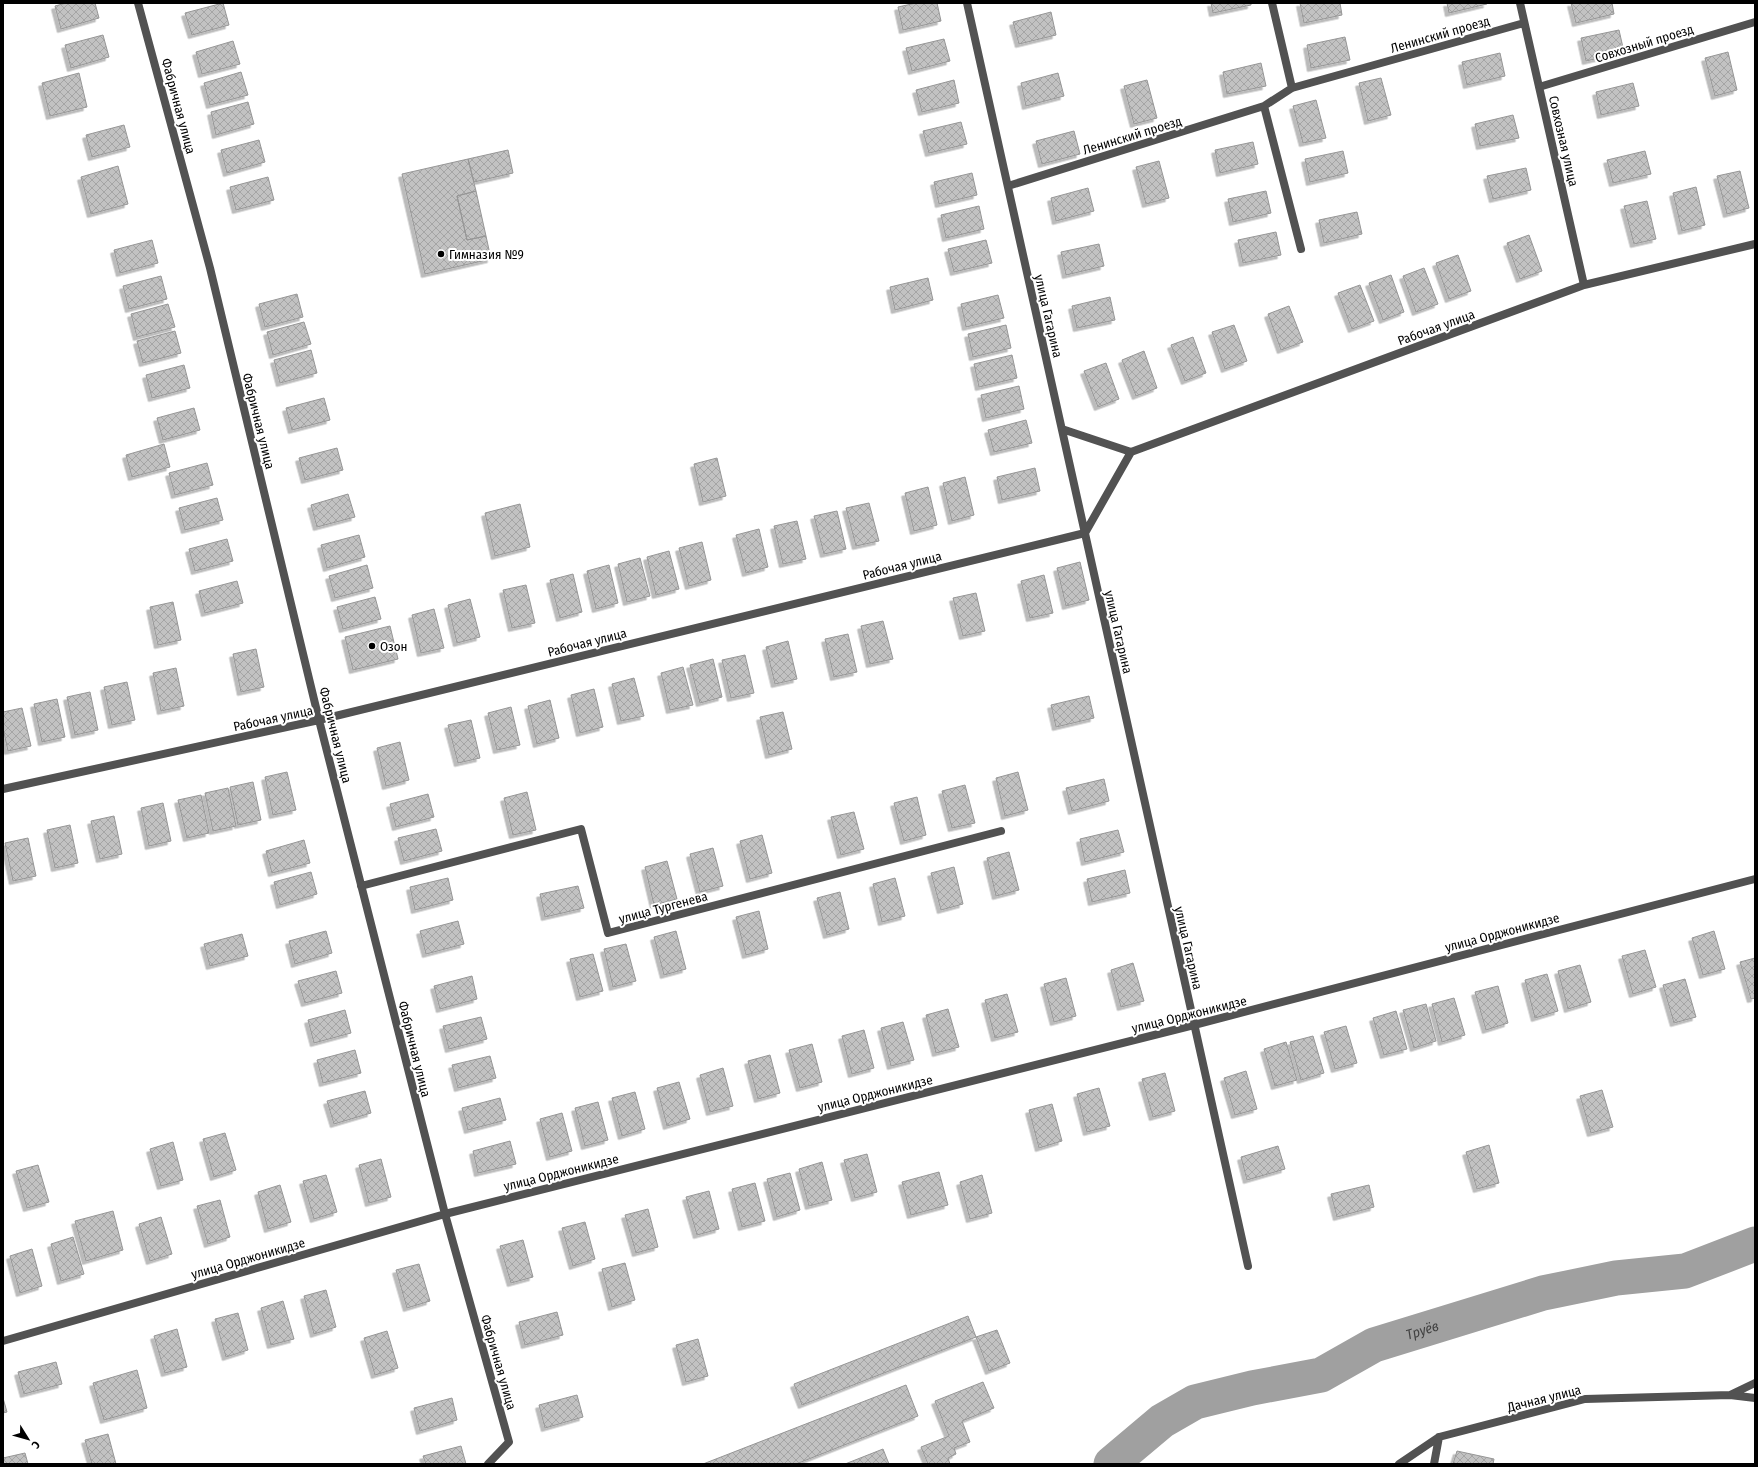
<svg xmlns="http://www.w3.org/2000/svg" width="1758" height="1467" font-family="'Fira Sans Condensed',sans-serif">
<defs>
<pattern id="building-cross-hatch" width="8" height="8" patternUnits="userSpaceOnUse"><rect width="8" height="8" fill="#c2c2c2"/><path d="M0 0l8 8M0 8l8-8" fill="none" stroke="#a5a5a5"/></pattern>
<filter id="shadow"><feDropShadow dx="-3.5" dy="3.5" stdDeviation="0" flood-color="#0004"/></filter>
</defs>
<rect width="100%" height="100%" fill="#fff"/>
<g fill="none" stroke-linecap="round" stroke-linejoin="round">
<path stroke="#a0a0a0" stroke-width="35" id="s1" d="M 1111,1464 L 1162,1421 L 1195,1402 L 1252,1388 L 1321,1375 L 1374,1345 L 1543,1293 L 1616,1278 L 1685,1271 L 1755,1244"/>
</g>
<path fill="url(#building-cross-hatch)" stroke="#969696" filter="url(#shadow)" d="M 66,3 L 95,3 L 99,18 L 61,29 L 55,6 Z
M 223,3 L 229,25 L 192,35 L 185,13 Z
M 916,3 L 937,3 L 941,21 L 903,30 L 898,7 Z
M 1211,3 L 1251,3 L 1251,5 L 1213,13 Z
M 1300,3 L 1340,3 L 1342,15 L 1304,23 Z
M 1447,3 L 1487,3 L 1487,4 L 1449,13 Z
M 1571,3 L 1612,3 L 1614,14 L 1576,23 Z
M 1051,12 L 1056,35 L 1019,44 L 1013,22 Z
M 1619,30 L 1624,52 L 1586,61 L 1581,38 Z
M 103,35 L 109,57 L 71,68 L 65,45 Z
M 1345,37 L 1350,60 L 1311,68 L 1307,45 Z
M 944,39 L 950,61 L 912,71 L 906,48 Z
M 233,41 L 240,64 L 202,74 L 196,52 Z
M 1728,52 L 1737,90 L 1715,96 L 1705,58 Z
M 1500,53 L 1505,76 L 1467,85 L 1462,62 Z
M 1261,63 L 1266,86 L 1227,94 L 1223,72 Z
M 241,72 L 248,95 L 210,105 L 204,83 Z
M 79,73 L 87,107 L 50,116 L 42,83 Z
M 1058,73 L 1064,96 L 1026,106 L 1021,83 Z
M 1381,78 L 1391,115 L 1368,121 L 1359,83 Z
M 954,80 L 959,103 L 922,112 L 916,90 Z
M 1147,80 L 1157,118 L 1134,124 L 1124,86 Z
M 1633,83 L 1639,106 L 1601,115 L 1596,92 Z
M 1316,100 L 1326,138 L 1303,143 L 1293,106 Z
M 248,102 L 254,124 L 216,135 L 211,112 Z
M 1513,115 L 1519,138 L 1480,146 L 1475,124 Z
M 961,122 L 967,144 L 929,153 L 923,131 Z
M 124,125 L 130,147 L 92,157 L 86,135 Z
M 1074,131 L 1080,154 L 1042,164 L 1036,141 Z
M 259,140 L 265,162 L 227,173 L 221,150 Z
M 1253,142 L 1258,164 L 1220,173 L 1215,150 Z
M 508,150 L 513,173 L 474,182 L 468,159 Z
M 1343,151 L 1348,173 L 1310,182 L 1305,159 Z
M 1645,151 L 1651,174 L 1613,183 L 1607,160 Z
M 468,159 L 476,191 L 457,196 L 467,240 L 486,236 L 491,259 L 425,274 L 402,174 Z
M 1159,161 L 1169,198 L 1146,204 L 1136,167 Z
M 118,166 L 128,204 L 91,214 L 81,177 Z
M 1526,168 L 1531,190 L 1493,199 L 1487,176 Z
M 1740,171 L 1749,208 L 1727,214 L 1717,176 Z
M 972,173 L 977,195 L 939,204 L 934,182 Z
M 268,177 L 274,200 L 236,210 L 230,187 Z
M 1696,187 L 1705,225 L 1682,231 L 1673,193 Z
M 1088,188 L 1094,211 L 1056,221 L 1051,198 Z
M 476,191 L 486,236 L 467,240 L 457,196 Z
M 1266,191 L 1271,213 L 1233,222 L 1228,199 Z
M 1647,201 L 1656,239 L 1634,244 L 1624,206 Z
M 979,206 L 984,229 L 946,238 L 941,215 Z
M 1357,212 L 1362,234 L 1324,243 L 1319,220 Z
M 1276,232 L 1281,255 L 1243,263 L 1238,240 Z
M 1529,235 L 1542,271 L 1520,279 L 1507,243 Z
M 152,240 L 158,263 L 120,273 L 114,250 Z
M 986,240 L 992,263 L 954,272 L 948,249 Z
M 1099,244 L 1104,266 L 1066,275 L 1061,252 Z
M 1458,255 L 1471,291 L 1449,299 L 1436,263 Z
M 1424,268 L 1438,304 L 1416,312 L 1403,276 Z
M 1391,275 L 1404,312 L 1383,320 L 1369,283 Z
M 161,276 L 167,299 L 129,309 L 123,286 Z
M 928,278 L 933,300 L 895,310 L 890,287 Z
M 1360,285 L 1374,321 L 1352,329 L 1338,293 Z
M 297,294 L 303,317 L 265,327 L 259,304 Z
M 998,295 L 1004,318 L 966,327 L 961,304 Z
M 1110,297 L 1115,320 L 1077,328 L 1072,306 Z
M 168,304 L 175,327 L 137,337 L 131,314 Z
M 1289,306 L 1303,342 L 1281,350 L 1268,314 Z
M 304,322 L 311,344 L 273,355 L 267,332 Z
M 1006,325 L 1011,348 L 973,357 L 968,334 Z
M 1234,325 L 1247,361 L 1225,369 L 1212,332 Z
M 175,331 L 181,353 L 143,363 L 137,341 Z
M 1193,337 L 1206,373 L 1185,381 L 1171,345 Z
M 311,350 L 317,373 L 280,383 L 274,360 Z
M 1144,351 L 1157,388 L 1136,396 L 1122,360 Z
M 1012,355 L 1017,378 L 979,387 L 974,364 Z
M 1106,363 L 1119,399 L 1098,407 L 1084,371 Z
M 184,365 L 190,388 L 152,398 L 146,375 Z
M 1019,386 L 1024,409 L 986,418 L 981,395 Z
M 324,398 L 330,420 L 292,430 L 286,408 Z
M 194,408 L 200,430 L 163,440 L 157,418 Z
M 1026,420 L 1032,443 L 994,452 L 988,430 Z
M 164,444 L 170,467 L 132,477 L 126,455 Z
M 337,448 L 343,470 L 305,480 L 299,458 Z
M 717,458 L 726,496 L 703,502 L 694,464 Z
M 207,463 L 213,485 L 175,495 L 169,473 Z
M 1035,468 L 1040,491 L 1002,500 L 997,477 Z
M 965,477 L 974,515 L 952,521 L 943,483 Z
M 928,487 L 937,525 L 914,531 L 905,493 Z
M 348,494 L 355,517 L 317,527 L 311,505 Z
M 217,498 L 223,520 L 185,530 L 179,508 Z
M 869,503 L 879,541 L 856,546 L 846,508 Z
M 520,504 L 530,547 L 495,556 L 485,513 Z
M 837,511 L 846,549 L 824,554 L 814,516 Z
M 797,521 L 806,559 L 783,564 L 774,526 Z
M 759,529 L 768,567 L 746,573 L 736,535 Z
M 359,535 L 365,557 L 327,568 L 321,545 Z
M 227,539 L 233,561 L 195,571 L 189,549 Z
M 702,542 L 711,580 L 689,586 L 679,548 Z
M 669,551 L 679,589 L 656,595 L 647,557 Z
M 640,558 L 650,596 L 627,602 L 618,564 Z
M 1080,562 L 1089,600 L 1066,606 L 1057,568 Z
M 367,565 L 373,588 L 335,598 L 329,576 Z
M 609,565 L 618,603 L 596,609 L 587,571 Z
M 573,574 L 582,612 L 560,618 L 550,580 Z
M 1044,575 L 1053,613 L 1030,618 L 1021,581 Z
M 237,581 L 243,603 L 205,613 L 199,591 Z
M 526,585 L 535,623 L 512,628 L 503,590 Z
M 976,593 L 985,631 L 963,636 L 953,598 Z
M 375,597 L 381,619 L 343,629 L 337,607 Z
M 470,599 L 480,637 L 457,643 L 448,605 Z
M 173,602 L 181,640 L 158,645 L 150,607 Z
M 434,609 L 444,648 L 421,653 L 412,615 Z
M 883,621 L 893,659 L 870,664 L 861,626 Z
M 390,626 L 398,659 L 353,670 L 345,637 Z
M 848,634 L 857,672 L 834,677 L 825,639 Z
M 788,641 L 797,679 L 775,684 L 766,647 Z
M 256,649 L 264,687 L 241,692 L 233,654 Z
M 745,655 L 754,693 L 731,698 L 722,660 Z
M 713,659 L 722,697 L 700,703 L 690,665 Z
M 683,667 L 693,705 L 670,710 L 661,673 Z
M 176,668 L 184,706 L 161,711 L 153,673 Z
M 634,678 L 644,716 L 621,721 L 612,684 Z
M 127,682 L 135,720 L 112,725 L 104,687 Z
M 594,689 L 603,727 L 580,733 L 571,695 Z
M 90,692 L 98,730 L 75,735 L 67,697 Z
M 1089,696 L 1094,718 L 1056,727 L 1051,705 Z
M 57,699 L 65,737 L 42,742 L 34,704 Z
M 550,700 L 559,738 L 537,744 L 528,706 Z
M 511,707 L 520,745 L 497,750 L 488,713 Z
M 22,708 L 31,746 L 8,751 L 3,728 L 3,712 Z
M 783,712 L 792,749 L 769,755 L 760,717 Z
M 471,720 L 480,758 L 458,763 L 448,725 Z
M 400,742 L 409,780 L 386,786 L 377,748 Z
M 287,772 L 296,810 L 273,815 L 265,777 Z
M 1018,772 L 1028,810 L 1005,816 L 996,778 Z
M 1104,779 L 1109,801 L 1072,811 L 1066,788 Z
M 253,782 L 261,820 L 238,825 L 230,787 Z
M 965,785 L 975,823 L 952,828 L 942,791 Z
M 228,788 L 236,826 L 213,831 L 205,793 Z
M 527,792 L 536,830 L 513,835 L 504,798 Z
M 428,794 L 434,817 L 396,827 L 390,804 Z
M 201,795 L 209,833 L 187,838 L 178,800 Z
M 917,797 L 926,835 L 904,841 L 894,803 Z
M 163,803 L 171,841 L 149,846 L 141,808 Z
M 854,812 L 864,849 L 841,855 L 831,817 Z
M 114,816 L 122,854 L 100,859 L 91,821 Z
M 70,825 L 78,863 L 55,868 L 47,830 Z
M 436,829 L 442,851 L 404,861 L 398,838 Z
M 1118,830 L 1124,852 L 1085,862 L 1080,839 Z
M 762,835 L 772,873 L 750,879 L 740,841 Z
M 28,838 L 36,876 L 13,881 L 5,843 Z
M 304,840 L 310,863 L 272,873 L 266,851 Z
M 713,848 L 723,886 L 700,892 L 690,854 Z
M 1009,852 L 1019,890 L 996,896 L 987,858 Z
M 667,861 L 677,899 L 654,905 L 645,867 Z
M 954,867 L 963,904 L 941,910 L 931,873 Z
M 1125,870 L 1130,893 L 1092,902 L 1087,879 Z
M 311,872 L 317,894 L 280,905 L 274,882 Z
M 448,878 L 453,900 L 415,910 L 410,887 Z
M 895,878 L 905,916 L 882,922 L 873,884 Z
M 578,886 L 584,908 L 545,917 L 540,894 Z
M 840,892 L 849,929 L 827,935 L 817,898 Z
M 759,911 L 768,949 L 746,955 L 736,917 Z
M 458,921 L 464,944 L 426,954 L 420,931 Z
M 326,931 L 332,953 L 295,964 L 289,941 Z
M 676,931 L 686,969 L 664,975 L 654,937 Z
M 1714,931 L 1725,969 L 1703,975 L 1692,938 Z
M 242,934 L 248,956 L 210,966 L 204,944 Z
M 626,944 L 636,981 L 613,987 L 604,949 Z
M 1645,950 L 1656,987 L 1633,994 L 1622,956 Z
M 593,954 L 603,991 L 580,997 L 570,959 Z
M 1755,958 L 1755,998 L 1751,999 L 1740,962 Z
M 1133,963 L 1144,1001 L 1121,1007 L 1111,970 Z
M 1580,965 L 1591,1002 L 1568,1009 L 1558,971 Z
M 336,971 L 342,993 L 305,1003 L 298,981 Z
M 1547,974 L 1558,1011 L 1535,1018 L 1525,980 Z
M 472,976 L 477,999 L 440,1009 L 434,986 Z
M 1066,978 L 1076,1016 L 1054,1022 L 1044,984 Z
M 1685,979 L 1696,1017 L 1674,1023 L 1663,985 Z
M 1498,986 L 1508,1023 L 1486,1030 L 1475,992 Z
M 1007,994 L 1018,1032 L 995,1038 L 985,1000 Z
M 1454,998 L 1465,1035 L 1442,1042 L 1432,1004 Z
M 1426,1004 L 1436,1041 L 1414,1048 L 1403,1010 Z
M 948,1009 L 959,1047 L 936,1053 L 926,1015 Z
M 345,1010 L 351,1033 L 314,1043 L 308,1020 Z
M 1396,1011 L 1407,1049 L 1384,1055 L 1373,1018 Z
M 481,1017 L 487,1039 L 449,1049 L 443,1026 Z
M 903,1022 L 914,1060 L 891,1066 L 881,1028 Z
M 1346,1026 L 1357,1063 L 1335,1069 L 1324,1032 Z
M 864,1030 L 874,1068 L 852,1074 L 842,1036 Z
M 1313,1036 L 1324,1073 L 1301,1080 L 1290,1042 Z
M 1286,1042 L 1297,1080 L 1275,1086 L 1264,1049 Z
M 812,1044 L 822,1082 L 800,1088 L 789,1050 Z
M 355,1050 L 361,1073 L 323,1083 L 317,1060 Z
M 770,1055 L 780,1093 L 758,1099 L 748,1061 Z
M 490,1056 L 496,1078 L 458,1088 L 452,1065 Z
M 723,1068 L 733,1106 L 710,1112 L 700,1075 Z
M 1246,1071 L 1257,1109 L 1235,1115 L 1224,1078 Z
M 1165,1073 L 1175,1111 L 1153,1117 L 1142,1079 Z
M 679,1082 L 690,1119 L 667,1126 L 657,1088 Z
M 1099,1088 L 1110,1126 L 1087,1132 L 1077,1094 Z
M 1602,1090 L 1613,1127 L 1591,1133 L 1580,1096 Z
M 365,1091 L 371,1113 L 334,1124 L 327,1101 Z
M 635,1092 L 645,1129 L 622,1136 L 612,1098 Z
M 500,1098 L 506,1120 L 468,1130 L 462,1108 Z
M 598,1102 L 608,1140 L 585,1146 L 575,1108 Z
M 1052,1104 L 1062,1141 L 1039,1148 L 1029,1110 Z
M 562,1113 L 572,1151 L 550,1157 L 540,1119 Z
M 225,1133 L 236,1170 L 214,1177 L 203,1139 Z
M 510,1141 L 516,1164 L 478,1173 L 473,1151 Z
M 173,1142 L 183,1180 L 161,1186 L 150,1149 Z
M 1489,1145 L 1499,1183 L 1477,1189 L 1466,1152 Z
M 1278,1146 L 1285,1169 L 1247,1180 L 1241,1157 Z
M 867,1154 L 877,1192 L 855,1198 L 844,1160 Z
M 381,1159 L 391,1197 L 369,1203 L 359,1165 Z
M 822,1162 L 832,1200 L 809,1206 L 799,1169 Z
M 38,1165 L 49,1202 L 27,1208 L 16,1171 Z
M 939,1172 L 948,1205 L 911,1215 L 902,1182 Z
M 790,1173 L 800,1210 L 777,1217 L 767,1179 Z
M 326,1175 L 337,1212 L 314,1219 L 303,1181 Z
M 982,1175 L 992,1213 L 970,1219 L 960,1182 Z
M 755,1183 L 765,1221 L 742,1227 L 732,1189 Z
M 280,1185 L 291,1222 L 268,1229 L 258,1192 Z
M 1369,1185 L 1374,1207 L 1337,1217 L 1331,1194 Z
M 709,1191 L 719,1229 L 697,1235 L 686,1197 Z
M 220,1200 L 230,1237 L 208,1244 L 197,1206 Z
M 648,1209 L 658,1247 L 636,1253 L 625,1215 Z
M 113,1211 L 123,1250 L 86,1261 L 75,1221 Z
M 161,1217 L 172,1254 L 150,1261 L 139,1224 Z
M 585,1222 L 595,1259 L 573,1266 L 562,1228 Z
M 73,1237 L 84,1274 L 61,1281 L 51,1244 Z
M 523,1240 L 533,1277 L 511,1283 L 500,1246 Z
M 32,1249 L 42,1286 L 20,1293 L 10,1256 Z
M 625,1263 L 635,1300 L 612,1307 L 602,1269 Z
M 419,1264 L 430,1301 L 407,1308 L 396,1270 Z
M 326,1290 L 336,1327 L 314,1334 L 304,1296 Z
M 283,1301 L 294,1339 L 271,1345 L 261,1308 Z
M 557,1312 L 563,1335 L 525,1345 L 519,1322 Z
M 238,1313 L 248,1350 L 226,1357 L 215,1319 Z
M 968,1316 L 976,1337 L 802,1405 L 794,1384 Z
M 177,1329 L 187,1367 L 165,1373 L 154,1336 Z
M 997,1330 L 1010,1363 L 989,1371 L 976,1337 Z
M 387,1331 L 398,1368 L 375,1375 L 364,1338 Z
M 698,1339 L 708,1376 L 686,1382 L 676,1345 Z
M 56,1362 L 62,1384 L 24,1394 L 18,1372 Z
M 137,1370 L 147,1408 L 104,1420 L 93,1383 Z
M 983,1382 L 994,1408 L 962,1421 L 970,1442 L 954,1448 L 956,1454 L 948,1458 L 950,1464 L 928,1464 L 921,1447 L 949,1436 L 935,1401 Z
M 906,1385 L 918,1416 L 796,1464 L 703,1464 Z
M 577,1395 L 583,1417 L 545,1428 L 539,1405 Z
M 3,1398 L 7,1412 L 3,1413 Z
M 452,1398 L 457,1420 L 420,1431 L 414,1408 Z
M 108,1434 L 116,1464 L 92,1464 L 85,1440 Z
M 461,1446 L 466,1464 L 426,1464 L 423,1456 Z
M 883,1449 L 889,1464 L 845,1464 Z
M 1457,1451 L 1494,1459 L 1493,1464 L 1453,1464 Z
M 25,1453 L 28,1464 L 3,1464 L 3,1458 Z"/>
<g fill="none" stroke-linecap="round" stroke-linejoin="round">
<path stroke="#525252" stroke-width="8" d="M 138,3 L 210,268 L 319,720 L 445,1214 L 509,1442 L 488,1464
M 967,3 L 1248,1266
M 1272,3 L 1292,88
M 1520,3 L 1584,285
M 1539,87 L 1755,22
M 1264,106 L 1301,249
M 1008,186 L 1264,106 L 1292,88 L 1524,23
M 1062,429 L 1131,452
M 3,789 L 319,720 L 1085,533 L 1131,452 L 1584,285 L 1755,244
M 361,886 L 581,829 L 608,933 L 1001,831
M 3,1341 L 445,1214 L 1194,1025 L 1755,879
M 1730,1395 L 1755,1383
M 1399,1464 L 1439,1437 L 1585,1399 L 1730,1395 L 1755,1398
M 1434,1464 L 1439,1437"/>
</g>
<g fill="#000" stroke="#fff" stroke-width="1.5">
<circle cx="441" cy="254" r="4"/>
<circle cx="372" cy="646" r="4"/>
</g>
<g text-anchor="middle" stroke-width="4" stroke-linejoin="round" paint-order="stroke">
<g font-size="13" fill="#000" stroke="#fff">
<text transform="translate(1440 34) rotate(-16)" y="5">Ленинский проезд</text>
<text transform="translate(1644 43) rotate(-17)" y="5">Совхозный проезд</text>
<text transform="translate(179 106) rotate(75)" y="5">Фабричная улица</text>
<text transform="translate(1132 135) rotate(-17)" y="5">Ленинский проезд</text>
<text transform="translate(1564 141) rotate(77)" y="5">Совхозная улица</text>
<text transform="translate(1049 316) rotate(77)" y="5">улица Гагарина</text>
<text transform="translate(1436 327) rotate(-20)" y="5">Рабочая улица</text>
<text transform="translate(259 421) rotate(76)" y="5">Фабричная улица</text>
<text transform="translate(902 565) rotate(-14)" y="5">Рабочая улица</text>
<text transform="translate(1119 632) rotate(77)" y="5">улица Гагарина</text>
<text transform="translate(587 642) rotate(-14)" y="5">Рабочая улица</text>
<text transform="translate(273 718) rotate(-12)" y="5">Рабочая улица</text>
<text transform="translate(336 735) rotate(76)" y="5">Фабричная улица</text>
<text transform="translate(663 907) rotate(-15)" y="5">улица Тургенева</text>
<text transform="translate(1502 932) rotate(-15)" y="5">улица Орджоникидзе</text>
<text transform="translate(1189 948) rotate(77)" y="5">улица Гагарина</text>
<text transform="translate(1189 1014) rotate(-14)" y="5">улица Орджоникидзе</text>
<text transform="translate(415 1049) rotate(76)" y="5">Фабричная улица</text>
<text transform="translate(875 1093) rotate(-14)" y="5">улица Орджоникидзе</text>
<text transform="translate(561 1172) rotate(-14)" y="5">улица Орджоникидзе</text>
<text transform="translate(248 1258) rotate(-16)" y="5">улица Орджоникидзе</text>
<text transform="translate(499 1362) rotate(74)" y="5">Фабричная улица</text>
<text transform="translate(1544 1398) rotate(-14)" y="5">Дачная улица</text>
</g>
<g font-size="13" fill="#000" stroke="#fff" text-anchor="start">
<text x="449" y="259">Гимназия №9</text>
<text x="380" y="651">Озон</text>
</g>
<g font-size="14" font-style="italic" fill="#414141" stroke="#fff">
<text dy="5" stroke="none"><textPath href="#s1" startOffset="345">Труёв</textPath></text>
</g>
</g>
<rect width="1758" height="1467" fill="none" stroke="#000000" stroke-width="8"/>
<g transform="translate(28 1439) rotate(127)" stroke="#ffffff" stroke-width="3" paint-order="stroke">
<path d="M0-3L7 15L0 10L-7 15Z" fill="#000000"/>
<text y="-6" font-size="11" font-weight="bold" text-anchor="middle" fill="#000000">С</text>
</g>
</svg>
